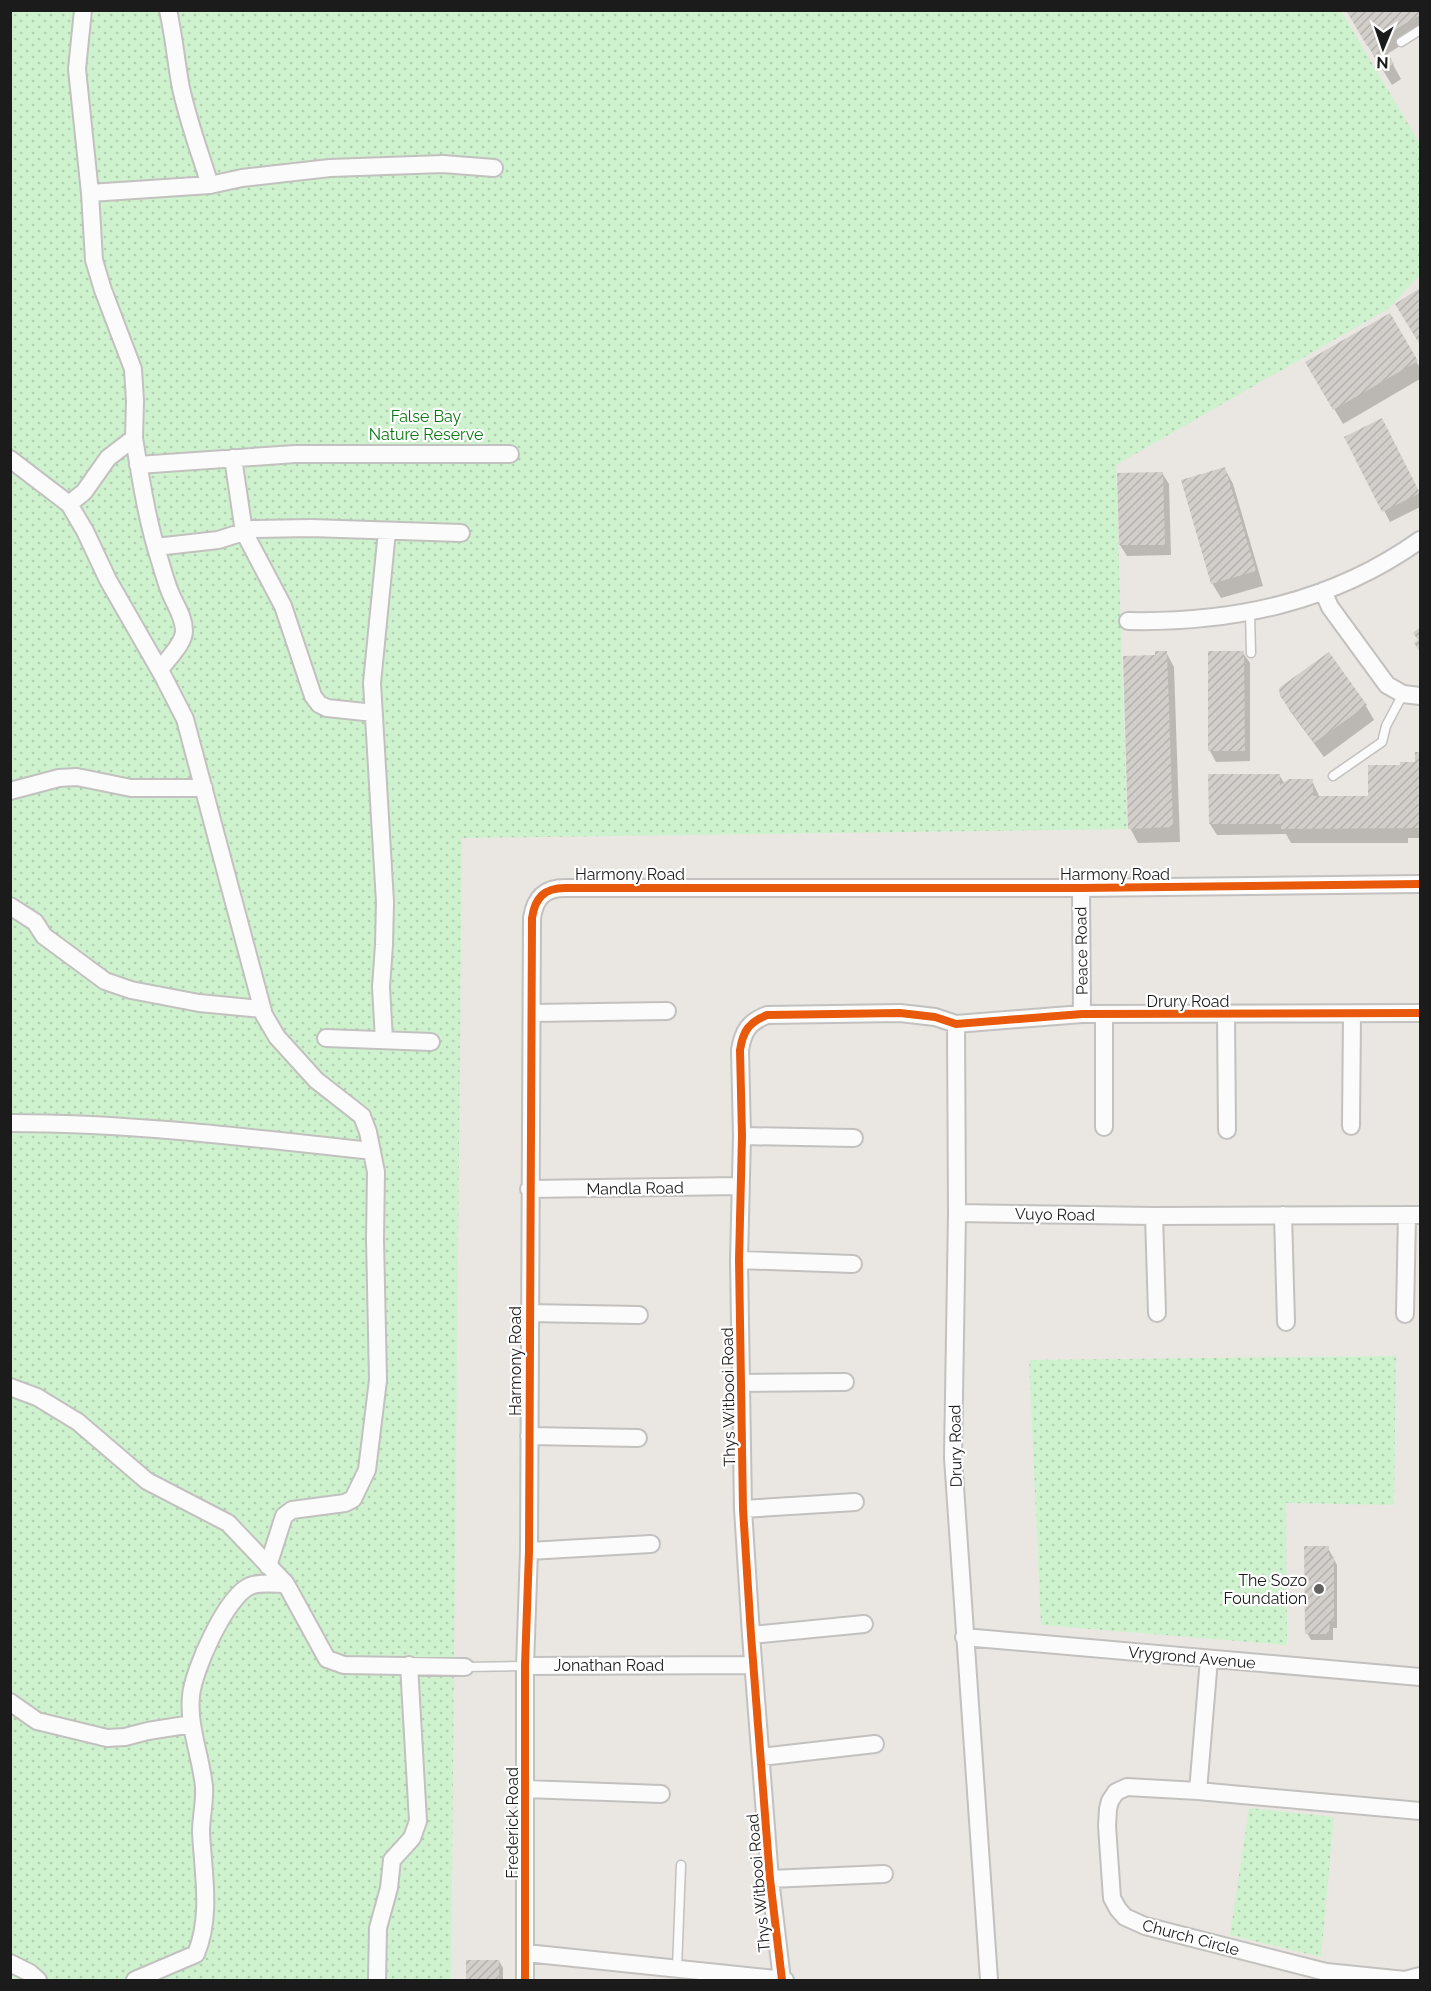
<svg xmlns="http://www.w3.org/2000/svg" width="1431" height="1991" font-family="Raleway,sans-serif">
<defs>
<pattern id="park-dots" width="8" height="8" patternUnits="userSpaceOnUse" patternTransform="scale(1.5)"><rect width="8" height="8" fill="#cef2ce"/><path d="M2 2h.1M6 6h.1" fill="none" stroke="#b0cfb0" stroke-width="1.8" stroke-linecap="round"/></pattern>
<pattern id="building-hatch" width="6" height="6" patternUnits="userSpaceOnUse" patternTransform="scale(1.5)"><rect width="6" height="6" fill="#d2cfcb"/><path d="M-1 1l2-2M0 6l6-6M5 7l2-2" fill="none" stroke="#b4b1ae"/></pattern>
</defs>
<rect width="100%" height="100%" fill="#eae7e2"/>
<path fill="url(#park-dots)" d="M 11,11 L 1341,11 L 1420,144 L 1420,275 L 1388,309 L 1116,465 L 1127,829 L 462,838 L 451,1980 L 11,1980 Z
M 1396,1356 L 1394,1505 L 1286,1503 L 1287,1645 L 1041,1625 L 1029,1360 Z
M 1249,1808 L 1334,1817 L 1321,1957 L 1230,1935 Z"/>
<path fill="#0003" d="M 1346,10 L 1420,10 L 1420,34 L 1387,54 L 1401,79 L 1392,85 Z
M 1420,289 L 1420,343 L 1397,305 Z
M 1390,315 L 1420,368 L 1420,379 L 1343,424 L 1307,363 Z
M 1387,430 L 1420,496 L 1420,507 L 1390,522 L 1346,437 Z
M 1225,469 L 1233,484 L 1263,586 L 1221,598 L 1212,583 Z
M 1162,473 L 1169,484 L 1171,555 L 1127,556 L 1120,545 L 1119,474 Z
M 1166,652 L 1174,667 L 1180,842 L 1138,843 L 1130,828 L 1156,657 Z
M 1243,653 L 1250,663 L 1250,761 L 1216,762 L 1210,751 Z
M 1328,654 L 1366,706 L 1374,720 L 1324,757 L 1290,711 L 1281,695 Z
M 1417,753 L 1420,753 L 1420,838 L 1408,838 L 1408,843 L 1291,843 L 1286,834 L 1217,835 L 1210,824 L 1279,775 L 1285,784 L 1312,781 L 1320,798 L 1369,798 L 1399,766 L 1417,763 Z
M 1328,1548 L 1337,1565 L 1337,1628 L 1333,1628 L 1333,1640 L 1311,1640 L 1307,1633 Z
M 499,1961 L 503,1968 L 503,1980 L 468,1980 L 468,1962 Z"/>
<path fill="url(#building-hatch)" d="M 1346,10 L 1420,10 L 1420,15 L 1379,39 L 1394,64 L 1382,71 L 1368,45 L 1367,46 Z
M 1420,288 L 1420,345 L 1395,304 Z
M 1390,313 L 1418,361 L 1333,410 L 1305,362 Z
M 1382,418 L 1420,493 L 1382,512 L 1344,437 Z
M 1225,467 L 1256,571 L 1211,584 L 1181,480 Z
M 1163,472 L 1165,545 L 1119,545 L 1117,473 Z
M 1420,627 L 1420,652 L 1414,643 L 1418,640 L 1413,633 Z
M 1155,651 L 1167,651 L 1173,827 L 1128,829 L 1123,656 L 1155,655 Z
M 1208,651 L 1244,651 L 1245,751 L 1208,751 Z
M 1329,652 L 1367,705 L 1314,743 L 1280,696 L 1279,688 Z
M 1415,752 L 1420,752 L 1420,828 L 1281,829 L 1281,824 L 1209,824 L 1208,774 L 1280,774 L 1280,785 L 1289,779 L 1313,779 L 1313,796 L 1368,796 L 1368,765 L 1400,765 L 1400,762 L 1415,762 Z
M 1304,1546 L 1329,1546 L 1329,1556 L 1334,1557 L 1334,1621 L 1330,1621 L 1329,1634 L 1305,1634 Z
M 466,1960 L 499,1960 L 499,1980 L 466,1980 Z"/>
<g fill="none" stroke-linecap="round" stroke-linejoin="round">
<defs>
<path id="service" d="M 1401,42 L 1420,30
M 1250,612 L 1251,653
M 1333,776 L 1382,742 L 1386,726 L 1403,694
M 465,1667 L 525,1666
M 677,1969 L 681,1865"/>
<path id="minor" d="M 83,10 L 77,69 L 90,193 L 210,185 L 242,178 L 330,168 L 443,164 L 494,168
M 168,10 C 174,36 176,62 181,88 C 188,121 200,153 210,185
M 134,438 C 141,480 147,521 160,561 C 163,571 166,582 170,592 C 175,605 184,616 184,631 C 184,644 167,659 160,670
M 233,458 L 244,532 L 283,606 L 313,696 L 319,704 L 327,708 L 374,713
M 10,459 L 69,504 L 85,531 L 108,580 L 163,676 L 185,719 L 264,1015 L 277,1037 L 316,1080 L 362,1116 L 368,1132 L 376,1172 L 375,1239 L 378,1380 L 367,1470 L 353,1499 L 345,1503 L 292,1510 L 284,1516 L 268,1566
M 138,465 L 295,454 L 510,454
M 69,504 L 84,492 L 108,458 L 134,438 L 135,401 L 133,369 L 103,290 L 94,260 L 90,193
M 156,547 L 218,540 L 253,529 L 311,528 L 461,533
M 1323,591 L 1330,607 L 1387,685 L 1403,694 L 1420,696
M 1128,621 C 1234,623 1333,602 1420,540
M 10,791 L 59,778 L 77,777 L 131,788 L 204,788
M 1081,888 L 1082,1014
M 10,906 L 35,922 L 44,936 L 105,981 L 131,990 L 199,1003 L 262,1009
M 532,1013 L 667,1011
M 1104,1014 L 1104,1127
M 1226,1014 L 1227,1130
M 956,1024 L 957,1213 L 953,1458 L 989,1980
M 326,1038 L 431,1042
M 384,1040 L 381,987 L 384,945 L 385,902 L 372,683 L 387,531
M 10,1123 C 132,1123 252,1138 372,1151
M 1351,1126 L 1352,1014
M 742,1136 L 854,1138
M 529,1189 L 740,1186
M 957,1213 L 1154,1216 L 1420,1215
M 1283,1215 L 1286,1322
M 1154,1216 L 1157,1313
M 739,1260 L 853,1264
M 529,1313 L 639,1315
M 1405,1314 L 1407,1215
M 741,1383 L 845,1382
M 10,1387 L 37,1397 L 78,1422 L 147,1481 L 228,1523 L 286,1584 L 327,1659 L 344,1665 L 465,1667
M 529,1436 L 638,1438
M 743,1509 L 855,1502
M 529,1551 L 651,1544
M 751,1635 L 864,1624
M 964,1637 L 1420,1677
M 525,1666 L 753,1665
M 10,1702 L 37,1721 L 107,1738 L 125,1737 L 148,1731 L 192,1724
M 761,1757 L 875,1744
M 526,1789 L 661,1794
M 1198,1791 L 1209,1659
M 1420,1811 L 1198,1791 L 1127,1787 L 1116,1792 L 1110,1801 L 1108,1809 L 1107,1826 L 1112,1898 L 1118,1909 L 1125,1917 L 1145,1926 L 1326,1972 L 1405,1980 L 1420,1976
M 770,1879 L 884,1874
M 526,1953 L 785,1980
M 10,1963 L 30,1973 L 38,1980
M 135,1980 L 196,1954 C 212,1915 203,1873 201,1832 C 201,1817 205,1802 204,1787 C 201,1756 188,1727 191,1696 C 193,1671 226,1596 250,1586 C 259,1582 275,1584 286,1584
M 377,1980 L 378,1928 L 389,1888 L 392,1860 L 412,1838 L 418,1821 L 409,1665
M 525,1980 L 525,1666 L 529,1551 L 532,918 C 535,898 544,888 565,888 L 1081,888 L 1420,884
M 782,1980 L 770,1879 L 751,1635 L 743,1509 L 739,1260 L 742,1136 L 740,1050 C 743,1031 749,1022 767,1015 L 900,1013 L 935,1017 L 956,1024 L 1082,1014 L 1420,1013"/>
</defs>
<use href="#service" stroke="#c2c1bf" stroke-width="11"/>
<use href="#minor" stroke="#c2c1bf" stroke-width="20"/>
<use href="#service" stroke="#fcfbfb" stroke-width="8"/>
<use href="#minor" stroke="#fcfbfb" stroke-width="16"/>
<defs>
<path id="cycleway" d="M 525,1980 L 525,1666 L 529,1551 L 532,918 C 535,898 544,888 565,888 L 1081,888 L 1420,884
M 782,1980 L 770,1879 L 751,1635 L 743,1509 L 739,1260 L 742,1136 L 740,1050 C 743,1031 749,1022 767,1015 L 900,1013 L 935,1017 L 956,1024 L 1082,1014 L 1420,1013"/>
</defs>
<use href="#cycleway" stroke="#fff" stroke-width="11"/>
<use href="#cycleway" stroke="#e8590c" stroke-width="8"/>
</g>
<circle fill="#636261" stroke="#fff" stroke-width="2" cx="1319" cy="1589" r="6"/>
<g text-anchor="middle" stroke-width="4.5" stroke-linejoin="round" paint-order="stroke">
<g font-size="16" fill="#087911" stroke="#fff">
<text x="426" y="422">False Bay<tspan x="426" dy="18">Nature Reserve</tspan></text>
</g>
<g font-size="16" fill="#1b1b1b" stroke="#fff">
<text x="630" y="880">Harmony Road</text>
<text x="1115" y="880">Harmony Road</text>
<text transform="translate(1081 951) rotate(-91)" y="6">Peace Road</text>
<text x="1188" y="1007">Drury Road</text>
<text transform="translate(635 1188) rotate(-1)" y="6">Mandla Road</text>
<text transform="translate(1055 1214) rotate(1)" y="6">Vuyo Road</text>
<text transform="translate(515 1361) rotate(-90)" y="6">Harmony Road</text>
<text transform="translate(728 1397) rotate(-91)" y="6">Thys Witbooi Road</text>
<text transform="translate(955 1446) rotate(-91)" y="6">Drury Road</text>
<text transform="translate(1192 1657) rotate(5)" y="6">Vrygrond Avenue</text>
<text x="609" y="1671">Jonathan Road</text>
<text transform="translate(512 1823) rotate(-90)" y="6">Frederick Road</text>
<text transform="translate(758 1883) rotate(-95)" y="6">Thys Witbooi Road</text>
<text transform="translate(1191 1937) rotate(15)" y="6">Church Circle</text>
</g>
<g font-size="16" fill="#1b1b1b" stroke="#fff" text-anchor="end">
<text x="1307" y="1586">The Sozo<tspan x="1307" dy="18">Foundation</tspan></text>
</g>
</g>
<rect width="1431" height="1991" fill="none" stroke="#1b1b1b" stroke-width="24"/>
<g transform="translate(1383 48) rotate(182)" stroke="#ffffff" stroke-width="4.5" paint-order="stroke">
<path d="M0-4.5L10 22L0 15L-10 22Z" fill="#1b1b1b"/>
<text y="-9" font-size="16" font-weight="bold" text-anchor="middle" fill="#1b1b1b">N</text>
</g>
</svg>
